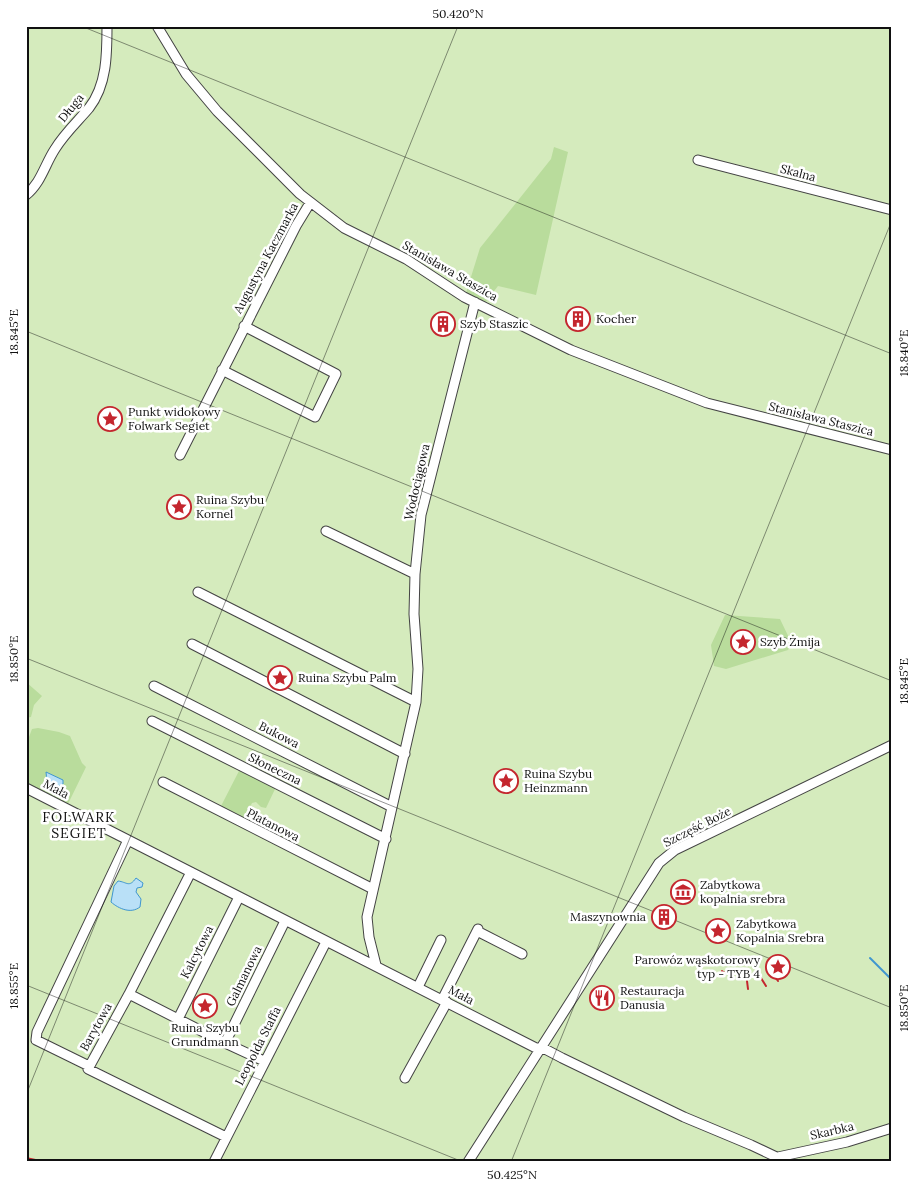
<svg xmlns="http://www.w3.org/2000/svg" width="918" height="1188" font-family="Lora,serif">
<rect width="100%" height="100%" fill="#fffdf5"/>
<path fill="#d5ebbd" d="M 26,26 L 892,26 L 892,1162 L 26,1162 Z"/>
<path fill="#b9dc9c" d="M 554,147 L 568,152 L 536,295 L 498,286 L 485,303 L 466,293 L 480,248 L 551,159 Z
M 725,615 L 780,619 L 792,644 L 788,650 L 726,669 L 714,666 L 711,645 Z
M 26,682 L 42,696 L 34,705 L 31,717 L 26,718 Z
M 38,728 L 59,732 L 70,736 L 82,763 L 86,767 L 67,806 L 26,785 L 26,745 L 32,729 Z
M 240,769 L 276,787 L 266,808 L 261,807 L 256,802 L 252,803 L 248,811 L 249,815 L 253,817 L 250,823 L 220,808 Z"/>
<path fill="#b9e0f7" stroke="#3f96cf" d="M 46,772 L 63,780 L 63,784 L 58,787 L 47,782 Z
M 136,878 L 143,883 L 142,887 L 137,888 L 136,892 L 141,899 L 140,907 C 131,914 119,909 111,902 L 114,886 L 118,881 C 127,882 129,888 136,878 Z"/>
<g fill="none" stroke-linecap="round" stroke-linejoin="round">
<path stroke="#3f96cf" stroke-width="2" d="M 870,958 L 892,980"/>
<defs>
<path id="minor" d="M 157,26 L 186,74 L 217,111 L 300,194 L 344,228 L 406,259 L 464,297 L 571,350 L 707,403 L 892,450
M 698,160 L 892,210
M 26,195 C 41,183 45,164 55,149 C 64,134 78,121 89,108 C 107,85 107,54 107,26
M 222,370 L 315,417 L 336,374 L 244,326
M 180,455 L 296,226 L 310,203
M 326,531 L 415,574
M 198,592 L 416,702
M 192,644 L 405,754
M 154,686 L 392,807
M 152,721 L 386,839
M 163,782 L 373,889
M 26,788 L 536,1048 L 543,1048 L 562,1058 L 684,1117 L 751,1145 L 787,1162
M 477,931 L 522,954
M 376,965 L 369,937 L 367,917 L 416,702 L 418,669 L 414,614 L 415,574 L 421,515 L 475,302
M 418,987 L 441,940
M 129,994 L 191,872
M 442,1000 L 478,929
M 178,1019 L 239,897
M 225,1043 L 285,921
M 89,1066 L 36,1040 L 37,1032 L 128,840
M 405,1078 L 447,1002
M 226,1137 L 88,1069 L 129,994 L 225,1043 L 264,1061
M 778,1157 L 847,1142 L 892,1128
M 214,1162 L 326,942
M 468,1162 L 659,863 L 675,850 L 892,745"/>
</defs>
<use href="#minor" stroke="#444" stroke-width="11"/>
<use href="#minor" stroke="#fff" stroke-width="9"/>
<path stroke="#c4262e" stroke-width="2" d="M 775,965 L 780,970
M 722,971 L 725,973
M 771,971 L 778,981
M 761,978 L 766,986
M 747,981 L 748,989
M 26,1158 L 45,1162"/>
</g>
<path fill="none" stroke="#111" stroke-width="1" stroke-opacity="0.45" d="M 81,26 L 892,354M 890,26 L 892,27M 26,331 L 892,681M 26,658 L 892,1008M 26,985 L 463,1162M 26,1095 L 458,26M 511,1162 L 892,220"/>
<defs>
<symbol id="building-ring" viewBox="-11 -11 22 22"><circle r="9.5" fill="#fff" stroke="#c4262e" stroke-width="1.5"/><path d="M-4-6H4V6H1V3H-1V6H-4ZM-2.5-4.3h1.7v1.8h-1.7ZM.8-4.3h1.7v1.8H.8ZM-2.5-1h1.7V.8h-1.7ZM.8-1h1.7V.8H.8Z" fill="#c4262e"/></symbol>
<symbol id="sight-ring" viewBox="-11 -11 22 22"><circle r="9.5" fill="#fff" stroke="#c4262e" stroke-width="1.5"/><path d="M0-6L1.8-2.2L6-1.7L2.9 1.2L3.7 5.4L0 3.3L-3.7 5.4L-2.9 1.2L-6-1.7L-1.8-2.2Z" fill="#c4262e"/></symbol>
<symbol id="museum-ring" viewBox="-11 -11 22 22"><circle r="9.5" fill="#fff" stroke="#c4262e" stroke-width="1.5"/><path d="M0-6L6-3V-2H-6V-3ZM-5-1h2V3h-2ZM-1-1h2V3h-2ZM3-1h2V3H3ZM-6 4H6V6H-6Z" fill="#c4262e"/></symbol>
<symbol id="restaurant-ring" viewBox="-11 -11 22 22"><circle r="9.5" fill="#fff" stroke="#c4262e" stroke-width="1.5"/><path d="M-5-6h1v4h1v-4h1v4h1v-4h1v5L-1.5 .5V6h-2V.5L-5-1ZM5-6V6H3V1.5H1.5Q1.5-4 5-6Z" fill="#c4262e"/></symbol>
</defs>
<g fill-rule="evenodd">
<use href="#building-ring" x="564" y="305" width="28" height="28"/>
<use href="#building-ring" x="429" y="310" width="28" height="28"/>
<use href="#sight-ring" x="96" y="405" width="28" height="28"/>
<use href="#sight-ring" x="165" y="493" width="28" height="28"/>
<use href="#sight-ring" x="729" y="628" width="28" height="28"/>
<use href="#sight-ring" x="266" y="664" width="28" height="28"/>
<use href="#sight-ring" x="492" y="767" width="28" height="28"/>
<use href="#museum-ring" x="669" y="878" width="28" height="28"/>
<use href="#building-ring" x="650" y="903" width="28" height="28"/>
<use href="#sight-ring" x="704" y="917" width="28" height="28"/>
<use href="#sight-ring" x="764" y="953" width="28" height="28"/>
<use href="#restaurant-ring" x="588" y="984" width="28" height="28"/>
<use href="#sight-ring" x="191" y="992" width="28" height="28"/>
</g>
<g text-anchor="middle" stroke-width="5" stroke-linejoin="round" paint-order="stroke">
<g font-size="12" fill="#111" stroke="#fff">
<text transform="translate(71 108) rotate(-51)" y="4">Długa</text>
<text transform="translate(798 173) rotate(15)" y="4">Skalna</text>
<text transform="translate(266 258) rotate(-62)" y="4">Augustyna Kaczmarka</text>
<text transform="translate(450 271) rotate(30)" y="4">Stanisława Staszica</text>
<text transform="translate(821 419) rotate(14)" y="4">Stanisława Staszica</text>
<text transform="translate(417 482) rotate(-77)" y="4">Wodociągowa</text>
<text transform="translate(279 735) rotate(27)" y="4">Bukowa</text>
<text transform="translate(275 769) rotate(26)" y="4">Słoneczna</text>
<text transform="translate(56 789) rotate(27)" y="4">Mała</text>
<text transform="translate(273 825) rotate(27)" y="4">Platanowa</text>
<text transform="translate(697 827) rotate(-27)" y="4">Szczęść Boże</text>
<text transform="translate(197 952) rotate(-63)" y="4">Kalcytowa</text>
<text transform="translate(244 976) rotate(-64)" y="4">Galmanowa</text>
<text transform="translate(461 995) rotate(27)" y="4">Mała</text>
<text transform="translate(96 1027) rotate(-61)" y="4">Barytowa</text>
<text transform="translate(258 1046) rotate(-63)" y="4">Leopolda Staffa</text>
<text transform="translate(832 1131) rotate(-13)" y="4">Skarbka</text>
</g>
<g font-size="12" fill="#111" stroke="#fff" text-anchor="start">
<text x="596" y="323">Kocher</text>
<text x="460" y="328">Szyb Staszic</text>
<text x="128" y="416">Punkt widokowy<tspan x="128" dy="14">Folwark Segiet</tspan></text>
<text x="196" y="504">Ruina Szybu<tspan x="196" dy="14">Kornel</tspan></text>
<text x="760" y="646">Szyb Żmija</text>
<text x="298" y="682">Ruina Szybu Palm</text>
<text x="524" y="778">Ruina Szybu<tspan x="524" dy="14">Heinzmann</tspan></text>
<text x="700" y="889">Zabytkowa<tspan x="700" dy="14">kopalnia srebra</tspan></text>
<text x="646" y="921" text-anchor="end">Maszynownia</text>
<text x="736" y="928">Zabytkowa<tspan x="736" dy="14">Kopalnia Srebra</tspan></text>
<text x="760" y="964" text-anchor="end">Parowóz wąskotorowy<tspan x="760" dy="14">typ - TYB 4</tspan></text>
<text x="620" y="995">Restauracja<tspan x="620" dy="14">Danusia</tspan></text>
<text x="205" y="1032" text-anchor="middle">Ruina Szybu<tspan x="205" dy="14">Grundmann</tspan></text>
</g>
<g font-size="14" letter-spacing="1" fill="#111" stroke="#fff">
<text x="79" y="822">FOLWARK<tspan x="79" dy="16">SEGIET</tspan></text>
</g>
</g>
<rect width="918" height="1188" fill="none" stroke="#ffffff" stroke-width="55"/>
<rect x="28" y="28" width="862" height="1132" fill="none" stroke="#111" stroke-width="2"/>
<g font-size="12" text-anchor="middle" fill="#111">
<text x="458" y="18">50.420°N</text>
<text transform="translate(14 332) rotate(-90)" y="4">18.845°E</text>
<text transform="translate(904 353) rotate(-90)" y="4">18.840°E</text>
<text transform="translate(14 659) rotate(-90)" y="4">18.850°E</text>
<text transform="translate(904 681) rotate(-90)" y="4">18.845°E</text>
<text transform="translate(14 986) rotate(-90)" y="4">18.855°E</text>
<text transform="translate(904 1008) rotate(-90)" y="4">18.850°E</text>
<text x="512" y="1179">50.425°N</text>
</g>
</svg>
